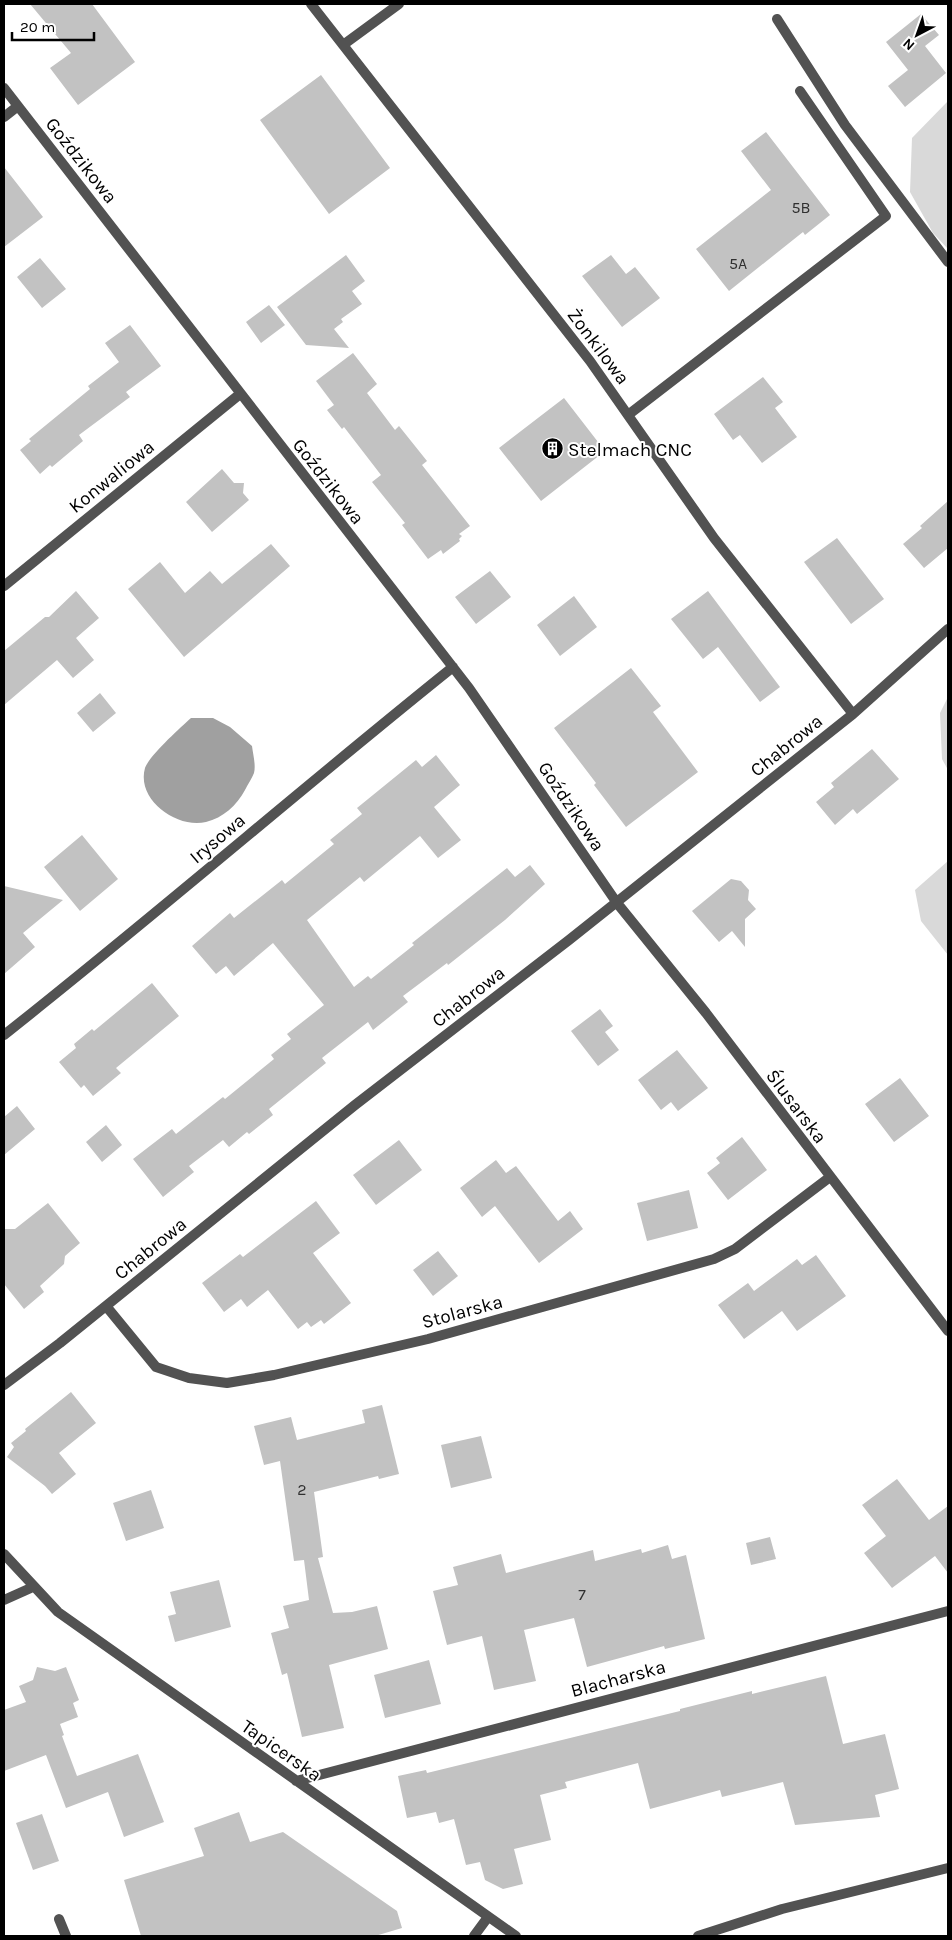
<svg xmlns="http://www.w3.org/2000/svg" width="952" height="1940" font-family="Karla,sans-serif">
<rect width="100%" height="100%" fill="#fff"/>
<path fill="#d9d9d9" d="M 948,101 L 948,249 L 933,233 L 910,192 L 912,138 Z
M 948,697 L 948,770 L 942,759 L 940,713 Z
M 948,861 L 948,955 L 921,921 L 915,890 Z"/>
<path fill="#a0a0a0" d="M 191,718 L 213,718 L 230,727 L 252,746 C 253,754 256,765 254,773 C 252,778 248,784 245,790 C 237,805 223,818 206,822 C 177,829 136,800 145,768 C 149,756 180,728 191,718 Z"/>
<path fill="#c2c2c2" d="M 30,4 L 92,4 L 135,62 L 78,105 L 50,68 L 71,53 Z
M 921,14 L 939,35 L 925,46 L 946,73 L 905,107 L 888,86 L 908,70 L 886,42 Z
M 321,75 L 390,168 L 329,214 L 260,120 Z
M 766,132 L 830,215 L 805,235 L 803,232 L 729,291 L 696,249 L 771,190 L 741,151 Z
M 4,167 L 43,217 L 4,247 Z
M 346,255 L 365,281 L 352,291 L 362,304 L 341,319 L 343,322 L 334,329 L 349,348 L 306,345 L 277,307 Z
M 611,255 L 626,274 L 635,267 L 660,298 L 622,327 L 582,276 Z
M 40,258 L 66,289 L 42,308 L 17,277 Z
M 269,305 L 285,325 L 261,343 L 246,322 Z
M 130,325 L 161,366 L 126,392 L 130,397 L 79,435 L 83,441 L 52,467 L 50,465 L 40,474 L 20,450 L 31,441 L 29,439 L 90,389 L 88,386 L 119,362 L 105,343 Z
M 353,353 L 377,384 L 367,393 L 395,430 L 399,426 L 427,461 L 422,465 L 470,526 L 459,534 L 462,536 L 459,539 L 460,541 L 443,554 L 441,550 L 428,559 L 402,525 L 405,523 L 372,482 L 381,475 L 344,427 L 342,429 L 327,410 L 334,405 L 316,381 Z
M 763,377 L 783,402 L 775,408 L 797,437 L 762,463 L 740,435 L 733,440 L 714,414 Z
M 564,398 L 605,451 L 541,501 L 499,448 Z
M 222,469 L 234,483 L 244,483 L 243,493 L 249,500 L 212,532 L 186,502 Z
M 948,501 L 948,548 L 924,568 L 903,544 L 922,528 L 920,526 Z
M 837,538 L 884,599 L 851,624 L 804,562 Z
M 271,544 L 290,566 L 184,657 L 128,589 L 160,562 L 185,593 L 210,571 L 222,584 Z
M 490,571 L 511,597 L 476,624 L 455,597 Z
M 76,591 L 99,618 L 76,638 L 94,660 L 73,678 L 57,660 L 4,705 L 4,651 L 45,617 L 49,617 Z
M 708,591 L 780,687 L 760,702 L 718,647 L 703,659 L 671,619 Z
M 574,596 L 597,627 L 560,656 L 537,625 Z
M 631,668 L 661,706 L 653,712 L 698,772 L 626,827 L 594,785 L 596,783 L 554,728 Z
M 100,693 L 116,713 L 93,732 L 77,713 Z
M 872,749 L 899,779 L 857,814 L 853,809 L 835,825 L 816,802 L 834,787 L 831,783 Z
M 436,755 L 460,785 L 434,807 L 461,840 L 438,858 L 420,836 L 364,882 L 360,877 L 307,920 L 354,987 L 368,976 L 371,979 L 414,945 L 412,943 L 507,868 L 515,877 L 530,865 L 545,884 L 505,920 L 448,965 L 447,963 L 403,996 L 408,1002 L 373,1030 L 368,1022 L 322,1058 L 326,1063 L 269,1109 L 273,1115 L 249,1134 L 247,1132 L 229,1147 L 223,1140 L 189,1166 L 194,1172 L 163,1197 L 133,1159 L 172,1129 L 176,1134 L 223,1097 L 225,1099 L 274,1059 L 271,1055 L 291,1039 L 287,1034 L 324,1005 L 273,943 L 234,976 L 226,966 L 216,974 L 192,946 L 230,913 L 234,918 L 282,880 L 285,884 L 334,844 L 330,840 L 362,814 L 357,808 L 416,760 L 422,767 Z
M 82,835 L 118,879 L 80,911 L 44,867 Z
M 731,879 L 741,881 L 749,890 L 748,900 L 756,909 L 745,919 L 745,947 L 732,931 L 719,942 L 692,911 Z
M 4,886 L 63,900 L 23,933 L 35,947 L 4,974 Z
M 152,983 L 179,1016 L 116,1068 L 121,1073 L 93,1096 L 84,1085 L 81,1088 L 59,1062 L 76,1048 L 74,1044 L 92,1029 L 94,1031 Z
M 600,1009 L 613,1026 L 605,1032 L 619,1050 L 598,1066 L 571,1031 Z
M 677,1050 L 708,1088 L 678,1111 L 671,1102 L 661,1110 L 638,1080 Z
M 900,1078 L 929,1116 L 894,1142 L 865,1104 Z
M 17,1106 L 35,1129 L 4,1155 L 4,1117 Z
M 106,1125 L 122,1145 L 102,1162 L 86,1142 Z
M 742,1137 L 767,1170 L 728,1200 L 707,1173 L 720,1163 L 716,1158 Z
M 399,1140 L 422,1170 L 376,1205 L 353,1175 Z
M 496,1160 L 506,1173 L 516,1166 L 558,1221 L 570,1211 L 583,1229 L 539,1263 L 495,1206 L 482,1217 L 460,1188 Z
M 689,1190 L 698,1228 L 647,1241 L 637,1203 Z
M 316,1201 L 340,1233 L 313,1253 L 351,1303 L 324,1324 L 321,1320 L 311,1327 L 307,1322 L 298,1329 L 268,1290 L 247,1307 L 241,1299 L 224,1312 L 202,1283 L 240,1254 L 243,1257 Z
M 48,1203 L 80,1243 L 65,1256 L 64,1264 L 40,1286 L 44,1292 L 24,1309 L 4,1284 L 4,1229 L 15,1229 Z
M 438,1251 L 458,1276 L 433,1296 L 413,1270 Z
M 816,1255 L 846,1296 L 797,1331 L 782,1311 L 744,1339 L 718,1305 L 748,1283 L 754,1291 L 797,1259 L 802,1265 Z
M 71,1392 L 96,1423 L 59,1453 L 76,1474 L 52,1494 L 45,1486 L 7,1457 L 14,1447 L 11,1443 L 26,1431 L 25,1429 Z
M 382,1405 L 399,1474 L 379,1479 L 378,1476 L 314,1492 L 323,1557 L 318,1558 L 333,1613 L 352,1612 L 377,1606 L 388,1649 L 329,1665 L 344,1728 L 302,1737 L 287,1673 L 282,1675 L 271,1633 L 289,1628 L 283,1606 L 309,1600 L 304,1560 L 294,1561 L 280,1461 L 264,1465 L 254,1426 L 291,1417 L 297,1440 L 365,1423 L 362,1410 Z
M 481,1436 L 492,1478 L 451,1488 L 441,1445 Z
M 897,1479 L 929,1520 L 948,1506 L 948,1573 L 935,1556 L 892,1588 L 864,1553 L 886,1536 L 862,1505 Z
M 151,1490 L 164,1528 L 126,1541 L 113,1503 Z
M 770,1537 L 776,1559 L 751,1565 L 746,1543 Z
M 668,1545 L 672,1559 L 686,1555 L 705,1639 L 665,1649 L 664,1646 L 587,1667 L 574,1618 L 524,1630 L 536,1681 L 494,1690 L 482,1636 L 447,1645 L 433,1591 L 458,1585 L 453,1567 L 501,1554 L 506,1573 L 593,1550 L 595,1561 L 641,1549 L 642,1553 Z
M 219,1580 L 231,1627 L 175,1642 L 168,1616 L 176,1614 L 170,1592 Z
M 429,1660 L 441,1704 L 385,1718 L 374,1675 Z
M 37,1667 L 55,1671 L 66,1667 L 79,1700 L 73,1703 L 78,1717 L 60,1724 L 64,1735 L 62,1736 L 77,1776 L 138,1754 L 164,1822 L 124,1837 L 108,1792 L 66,1808 L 46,1755 L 4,1771 L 4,1710 L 26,1702 L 19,1686 L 33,1680 Z
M 826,1676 L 843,1744 L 885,1734 L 899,1789 L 875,1795 L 880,1817 L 795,1825 L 783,1782 L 722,1797 L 720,1790 L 650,1809 L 638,1763 L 565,1782 L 567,1788 L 540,1795 L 551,1840 L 514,1849 L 523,1884 L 503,1889 L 485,1880 L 480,1862 L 466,1865 L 454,1819 L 439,1823 L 436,1812 L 407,1818 L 398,1776 L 426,1770 L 427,1773 L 680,1711 L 680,1709 L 752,1691 L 752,1694 Z
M 239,1812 L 250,1842 L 283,1832 L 397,1911 L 402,1928 L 375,1936 L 141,1936 L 124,1880 L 204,1856 L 194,1828 Z
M 42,1814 L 59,1861 L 33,1870 L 16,1823 Z"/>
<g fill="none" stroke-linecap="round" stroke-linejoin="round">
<path stroke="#525252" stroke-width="10" d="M 59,1919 L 66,1936
M 474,1936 L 488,1917"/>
<path stroke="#525252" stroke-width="10" d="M 311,4 L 590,361 L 714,538 L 853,714
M 777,19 L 845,125 L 948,262
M 343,45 L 399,4
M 4,88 L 469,688 L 617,903 L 706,1013 L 948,1331
M 4,117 L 18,106
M 628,415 L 886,216 L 800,91
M 4,586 L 240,394
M 4,1035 C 156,915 302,788 453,667
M 106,1306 L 156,1367 L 189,1378 L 227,1383 L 274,1375 L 428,1339 L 714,1259 L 735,1249 L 830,1177
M 4,1385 L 60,1343 L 355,1105 L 569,940 L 853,714 L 948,629
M 4,1554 L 58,1612 L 516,1936
M 4,1600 L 33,1587
M 296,1781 L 948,1611
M 698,1936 L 782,1909 L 948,1868"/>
</g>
<defs>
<symbol id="building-disc" viewBox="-11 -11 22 22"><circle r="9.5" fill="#000" stroke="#fff"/><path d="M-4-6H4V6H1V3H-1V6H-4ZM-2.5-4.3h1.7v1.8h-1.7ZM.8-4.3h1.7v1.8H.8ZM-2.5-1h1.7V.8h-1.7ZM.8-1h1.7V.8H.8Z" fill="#fff"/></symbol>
</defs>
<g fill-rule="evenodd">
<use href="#building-disc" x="540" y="436" width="25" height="25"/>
</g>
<g text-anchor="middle" stroke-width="4" stroke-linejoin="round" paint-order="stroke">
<g font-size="16" fill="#303030">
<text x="801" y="213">5B</text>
<text x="738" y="269">5A</text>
<text x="302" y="1495">2</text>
<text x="582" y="1600">7</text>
</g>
<g font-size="19" fill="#000" stroke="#fff">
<text transform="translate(82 160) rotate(52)" y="7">Goździkowa</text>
<text transform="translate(599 346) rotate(53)" y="7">Żonkilowa</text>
<text transform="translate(111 476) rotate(-39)" y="7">Konwaliowa</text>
<text transform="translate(329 481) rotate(52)" y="7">Goździkowa</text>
<text transform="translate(786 745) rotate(-39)" y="7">Chabrowa</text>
<text transform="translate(572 806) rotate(56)" y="7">Goździkowa</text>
<text transform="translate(217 838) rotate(-40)" y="7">Irysowa</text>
<text transform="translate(468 996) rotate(-38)" y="7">Chabrowa</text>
<text transform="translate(797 1106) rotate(53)" y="7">Ślusarska</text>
<text transform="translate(150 1248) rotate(-39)" y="7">Chabrowa</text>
<text transform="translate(462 1311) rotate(-15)" y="7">Stolarska</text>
<text transform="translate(618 1678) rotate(-15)" y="7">Blacharska</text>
<text transform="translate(282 1750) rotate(35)" y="7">Tapicerska</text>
</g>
<g font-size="19" fill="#000" stroke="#fff" text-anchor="start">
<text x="568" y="456">Stelmach CNC</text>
</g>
</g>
<rect width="952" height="1940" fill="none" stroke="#000000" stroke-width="10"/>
<g transform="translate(917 35) rotate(221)" stroke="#ffffff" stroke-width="4" paint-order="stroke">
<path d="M0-4L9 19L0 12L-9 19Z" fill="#000000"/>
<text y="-8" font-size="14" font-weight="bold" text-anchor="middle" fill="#000000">N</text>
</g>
<path d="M12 32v8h82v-8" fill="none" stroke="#000000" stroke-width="2.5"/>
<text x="20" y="32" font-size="15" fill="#000000" stroke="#ffffff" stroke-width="4" paint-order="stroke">20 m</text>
</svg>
